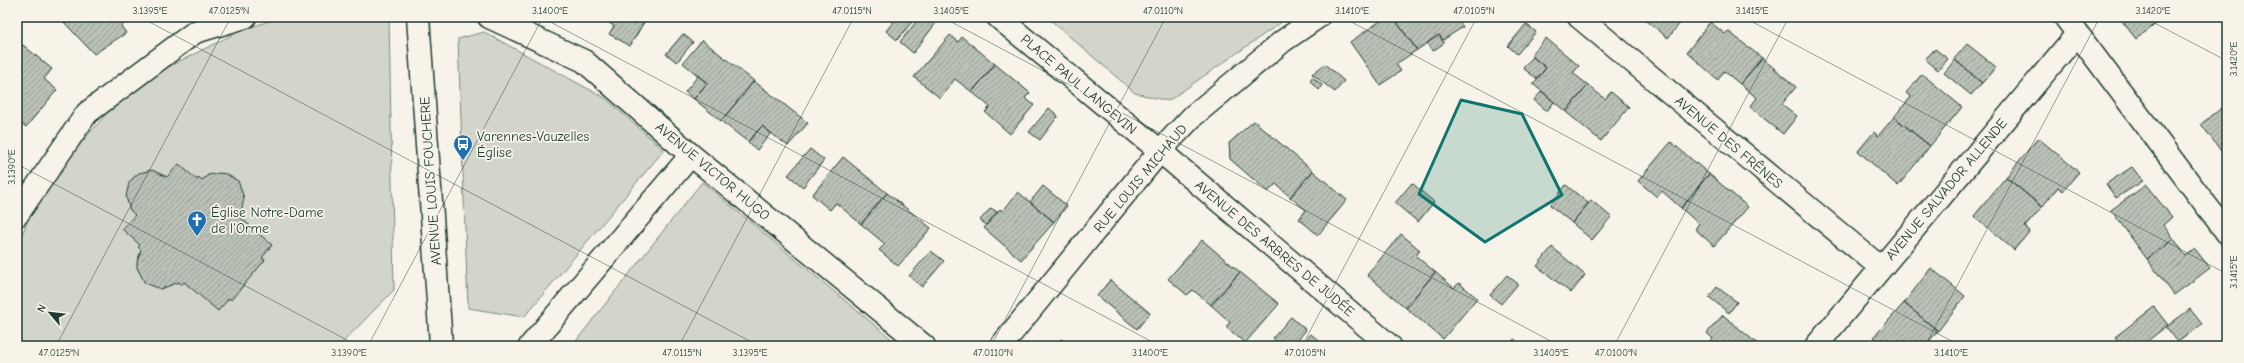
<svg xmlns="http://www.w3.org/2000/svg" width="2244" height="363" font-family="'Comic Neue',sans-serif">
<defs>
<pattern id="building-hatch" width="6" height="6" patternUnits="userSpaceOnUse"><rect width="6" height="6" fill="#bbc1b6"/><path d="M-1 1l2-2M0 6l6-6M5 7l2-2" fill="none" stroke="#979e95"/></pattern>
</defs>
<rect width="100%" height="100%" fill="#f7f3e8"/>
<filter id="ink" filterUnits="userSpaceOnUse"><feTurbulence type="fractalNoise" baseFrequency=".025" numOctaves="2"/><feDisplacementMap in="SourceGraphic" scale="8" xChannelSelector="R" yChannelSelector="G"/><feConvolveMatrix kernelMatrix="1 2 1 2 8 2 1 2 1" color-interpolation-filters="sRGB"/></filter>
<g filter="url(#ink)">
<path fill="#d3d5ca" stroke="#79897f" d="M 281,17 L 389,17 L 394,290 L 339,346 L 17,346 L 17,248 L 28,219 L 49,180 L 114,105 L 168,67 L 240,31 Z
M 1047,17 L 1289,17 L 1168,101 L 1135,93 Z
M 484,32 L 605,98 L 664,150 L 524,317 L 468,308 L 458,39 Z
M 702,182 L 900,346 L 572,346 Z"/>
<path fill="url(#building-hatch)" stroke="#1f3d34" d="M 59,17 L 134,17 L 121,26 L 126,33 L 94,54 Z
M 599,17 L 647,17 L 630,46 L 609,34 L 614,26 Z
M 897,17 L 916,17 L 897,40 L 886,31 Z
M 920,17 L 937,17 L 939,19 L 913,53 L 900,42 Z
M 1386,17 L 1393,17 L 1417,50 L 1396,64 L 1401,71 L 1380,85 L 1350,42 Z
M 1393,17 L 1456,17 L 1463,27 L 1443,40 L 1439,35 L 1417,50 Z
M 1642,17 L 1685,17 L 1668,38 Z
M 2119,17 L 2157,17 L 2160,21 L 2136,39 Z
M 1710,22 L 1725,34 L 1728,31 L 1762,58 L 1740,84 L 1724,71 L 1718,80 L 1687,52 Z
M 1526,24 L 1536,32 L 1517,54 L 1508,46 Z
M 683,34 L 693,42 L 677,62 L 666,54 Z
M 950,35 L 958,42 L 962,37 L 995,64 L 972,92 L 955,79 L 940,98 L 914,77 Z
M 1439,35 L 1444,43 L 1433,51 L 1427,43 Z
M 1546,38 L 1579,66 L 1573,73 L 1588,85 L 1566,112 L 1533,84 L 1546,68 L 1531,55 Z
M 702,40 L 754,81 L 721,121 L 694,99 L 707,83 L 683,63 Z
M 1967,44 L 1996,67 L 1982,83 L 1954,59 Z
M 23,45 L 52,69 L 44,79 L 57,90 L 26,127 L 17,120 L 17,53 Z
M 1935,49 L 1948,59 L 1938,70 L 1925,59 Z
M 1533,57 L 1546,68 L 1537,79 L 1523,68 Z
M 1762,58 L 1796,87 L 1782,104 L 1797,116 L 1783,134 L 1750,107 L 1757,98 L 1740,84 Z
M 1955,60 L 1982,83 L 1971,95 L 1944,73 Z
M 995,64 L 1030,93 L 1025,98 L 1034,105 L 1010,134 L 985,112 L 990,107 L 972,92 Z
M 1325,64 L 1344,81 L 1335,92 L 1312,74 Z
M 1922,74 L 1962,107 L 1930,146 L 1894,117 L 1911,97 L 1906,93 Z
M 698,76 L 707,83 L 694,99 L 685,92 Z
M 1312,77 L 1322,85 L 1319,90 L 1310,81 Z
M 754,81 L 808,123 L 788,146 L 762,126 L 748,142 L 721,121 Z
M 1588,85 L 1605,99 L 1611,92 L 1629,107 L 1601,141 L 1566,112 Z
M 1542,91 L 1554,102 L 1547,111 L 1534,100 Z
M 2227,104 L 2227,159 L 2201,124 Z
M 1049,108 L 1058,116 L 1040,140 L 1029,132 Z
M 1894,117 L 1930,146 L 1898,186 L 1858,151 L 1874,132 L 1878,136 Z
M 1254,121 L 1313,171 L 1290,197 L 1276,184 L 1268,192 L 1230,159 L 1229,143 Z
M 762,126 L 771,133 L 757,150 L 748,142 Z
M 2038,138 L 2079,172 L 2063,191 L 2058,187 L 2042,207 L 2006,177 Z
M 1671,142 L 1709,174 L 1681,208 L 1662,191 L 1657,197 L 1638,181 Z
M 810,149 L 824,160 L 803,187 L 788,175 Z
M 843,157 L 887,193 L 861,224 L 836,203 L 830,210 L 812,195 Z
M 179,164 L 197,180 L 199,177 L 202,180 L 208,175 L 220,173 L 226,174 L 238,181 L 244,198 L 240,217 L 272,245 L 262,258 L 265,260 L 231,300 L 229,298 L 218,311 L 184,282 L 181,285 L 179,282 L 161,289 L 145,283 L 137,268 L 137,262 L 141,250 L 138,247 L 140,245 L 122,229 L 135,215 L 130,210 L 126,197 L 129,183 L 133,178 L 139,173 L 152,170 L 167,177 Z
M 2132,167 L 2143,181 L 2116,198 L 2106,184 Z
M 1313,171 L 1347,200 L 1318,235 L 1299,219 L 1306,210 L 1290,197 Z
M 1709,174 L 1748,207 L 1714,246 L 1695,229 L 1699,224 L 1681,208 Z
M 2006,177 L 2042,207 L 2025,227 L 2030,231 L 2014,250 L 1974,216 Z
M 1412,183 L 1434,202 L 1418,222 L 1395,203 Z
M 1566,185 L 1588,203 L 1572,223 L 1550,205 Z
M 2146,185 L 2172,217 L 2163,225 L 2174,239 L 2147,259 L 2111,210 Z
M 1043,186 L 1067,206 L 1054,222 L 1030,202 Z
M 1018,192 L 1054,222 L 1021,260 L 984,228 L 1000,209 L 1003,211 Z
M 887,193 L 931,228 L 898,266 L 879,250 L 885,244 L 861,224 Z
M 1591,200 L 1611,217 L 1592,240 L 1572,223 Z
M 991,208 L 997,212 L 986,225 L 980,220 Z
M 1401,234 L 1420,250 L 1416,256 L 1435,272 L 1406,308 L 1367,275 Z
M 2174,239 L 2186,256 L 2195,249 L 2210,268 L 2174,295 L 2147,259 Z
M 1202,240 L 1240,272 L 1211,305 L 1193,290 L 1187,295 L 1168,279 Z
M 1552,247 L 1585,275 L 1571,293 L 1537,266 Z
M 931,251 L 944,261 L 922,287 L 909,276 Z
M 1931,268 L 1965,296 L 1938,331 L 1904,303 Z
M 1240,272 L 1279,304 L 1245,343 L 1226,327 L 1230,322 L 1211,305 Z
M 1435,272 L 1454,288 L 1459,283 L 1477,298 L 1443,339 L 1406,308 Z
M 1507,275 L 1518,284 L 1501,304 L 1490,295 Z
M 1110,280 L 1150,313 L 1137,329 L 1097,296 Z
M 1717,287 L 1737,302 L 1729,313 L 1709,297 Z
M 1904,303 L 1938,331 L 1925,346 L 1885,346 L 1874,337 Z
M 2154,307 L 2168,325 L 2141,346 L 2122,346 L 2115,337 Z
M 2190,309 L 2202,324 L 2178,342 L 2166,327 Z
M 1723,315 L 1760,346 L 1707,346 L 1713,339 L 1707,333 Z
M 1291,317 L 1306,330 L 1293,346 L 1282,346 L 1273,338 Z
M 1311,334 L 1325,346 L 1300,346 Z
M 1061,339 L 1071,346 L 1055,346 Z
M 1514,339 L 1523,346 L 1508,346 Z"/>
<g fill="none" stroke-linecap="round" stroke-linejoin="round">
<defs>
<path id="minor" d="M 418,17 L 441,344
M 489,17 L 584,61 L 691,155 L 924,346
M 998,17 L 1160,151 L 1390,346
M 1579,17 L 1880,267
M 2065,17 L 2227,233
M 17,215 L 87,113 L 195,32 L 245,17
M 530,346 L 691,155
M 1001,346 L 1160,151 L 1193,116 L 1283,41 L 1318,17
M 1816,346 L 2077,34"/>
</defs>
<use href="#minor" stroke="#1f3d34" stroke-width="25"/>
<use href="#minor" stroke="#f7f3e8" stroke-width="22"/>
</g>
</g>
<path fill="#0f766e" fill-opacity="0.2" stroke="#0f766e" stroke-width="3" stroke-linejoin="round" d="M 1461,100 L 1522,114 L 1562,195 L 1485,242 L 1419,194 Z"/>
<path fill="none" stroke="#1f3d34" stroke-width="1" stroke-opacity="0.45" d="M 140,17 L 759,346M 541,17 L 1160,346M 942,17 L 1560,346M 1342,17 L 1961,346M 1743,17 L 2227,274M 2143,17 L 2227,61M 17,164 L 358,346M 56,346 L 231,17M 368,346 L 543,17M 679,346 L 854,17M 991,346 L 1166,17M 1302,346 L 1477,17M 1614,346 L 1789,17M 1925,346 L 2100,17"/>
<defs>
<symbol id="bus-pin" viewBox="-11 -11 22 30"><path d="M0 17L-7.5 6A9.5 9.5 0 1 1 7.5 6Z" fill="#1f6fb2" stroke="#f7f3e8"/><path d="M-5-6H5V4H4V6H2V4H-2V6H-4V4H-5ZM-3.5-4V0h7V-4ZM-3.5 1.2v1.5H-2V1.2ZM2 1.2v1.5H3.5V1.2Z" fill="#fff"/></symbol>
<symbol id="church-pin" viewBox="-11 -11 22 30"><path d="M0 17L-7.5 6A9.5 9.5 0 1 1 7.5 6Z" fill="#1f6fb2" stroke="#f7f3e8"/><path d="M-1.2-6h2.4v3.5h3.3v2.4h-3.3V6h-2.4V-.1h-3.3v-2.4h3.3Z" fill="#fff"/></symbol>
</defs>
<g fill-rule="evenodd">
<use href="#bus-pin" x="452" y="133" width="22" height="30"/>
<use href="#church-pin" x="186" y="209" width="22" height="30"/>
</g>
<g text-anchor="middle" stroke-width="3.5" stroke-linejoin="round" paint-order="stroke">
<g font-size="14" fill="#1f3d34" stroke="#f7f3e8">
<text transform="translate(1079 84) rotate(40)" y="5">PLACE PAUL LANGEVIN</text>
<text transform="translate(1729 142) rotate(40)" y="5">AVENUE DES FRÊNES</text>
<text transform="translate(713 171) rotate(40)" y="5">AVENUE VICTOR HUGO</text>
<text transform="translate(1140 178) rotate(-50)" y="5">RUE LOUIS MICHAUD</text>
<text transform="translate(430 181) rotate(-94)" y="5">AVENUE LOUIS FOUCHERE</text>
<text transform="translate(1946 189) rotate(-50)" y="5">AVENUE SALVADOR ALLENDE</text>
<text transform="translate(1275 248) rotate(40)" y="5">AVENUE DES ARBRES DE JUDÉE</text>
</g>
<g font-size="14" fill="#1f3d34" stroke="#f7f3e8" text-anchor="start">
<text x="477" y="141">Varennes-Vauzelles<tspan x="477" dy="16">Église</tspan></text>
<text x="211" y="217">Église Notre-Dame<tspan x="211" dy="16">de l'Orme</tspan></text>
</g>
</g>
<rect width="2244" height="363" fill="none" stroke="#f7f3e8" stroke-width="44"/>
<g transform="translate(50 313) rotate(298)" stroke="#f7f3e8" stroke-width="3" paint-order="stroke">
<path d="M0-3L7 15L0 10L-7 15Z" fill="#1f3d34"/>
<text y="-6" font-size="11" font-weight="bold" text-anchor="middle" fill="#1f3d34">N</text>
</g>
<rect x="22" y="22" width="2200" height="319" fill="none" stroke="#1f3d34" stroke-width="1.5"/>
<g font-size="10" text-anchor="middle" fill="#1f3d34">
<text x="150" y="14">3.1395°E</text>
<text x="229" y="14">47.0125°N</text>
<text x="550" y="14">3.1400°E</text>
<text x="852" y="14">47.0115°N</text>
<text x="951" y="14">3.1405°E</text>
<text x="1163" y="14">47.0110°N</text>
<text x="1352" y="14">3.1410°E</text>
<text x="1474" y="14">47.0105°N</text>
<text x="1752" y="14">3.1415°E</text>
<text x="2153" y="14">3.1420°E</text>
<text transform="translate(2233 59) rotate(-90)" y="4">3.1420°E</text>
<text transform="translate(11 167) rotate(-90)" y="4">3.1390°E</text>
<text transform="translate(2233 272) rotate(-90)" y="4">3.1415°E</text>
<text x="59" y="356">47.0125°N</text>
<text x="349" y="356">3.1390°E</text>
<text x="682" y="356">47.0115°N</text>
<text x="750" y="356">3.1395°E</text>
<text x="993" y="356">47.0110°N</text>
<text x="1150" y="356">3.1400°E</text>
<text x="1305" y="356">47.0105°N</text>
<text x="1551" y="356">3.1405°E</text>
<text x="1616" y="356">47.0100°N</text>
<text x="1951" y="356">3.1410°E</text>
</g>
</svg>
